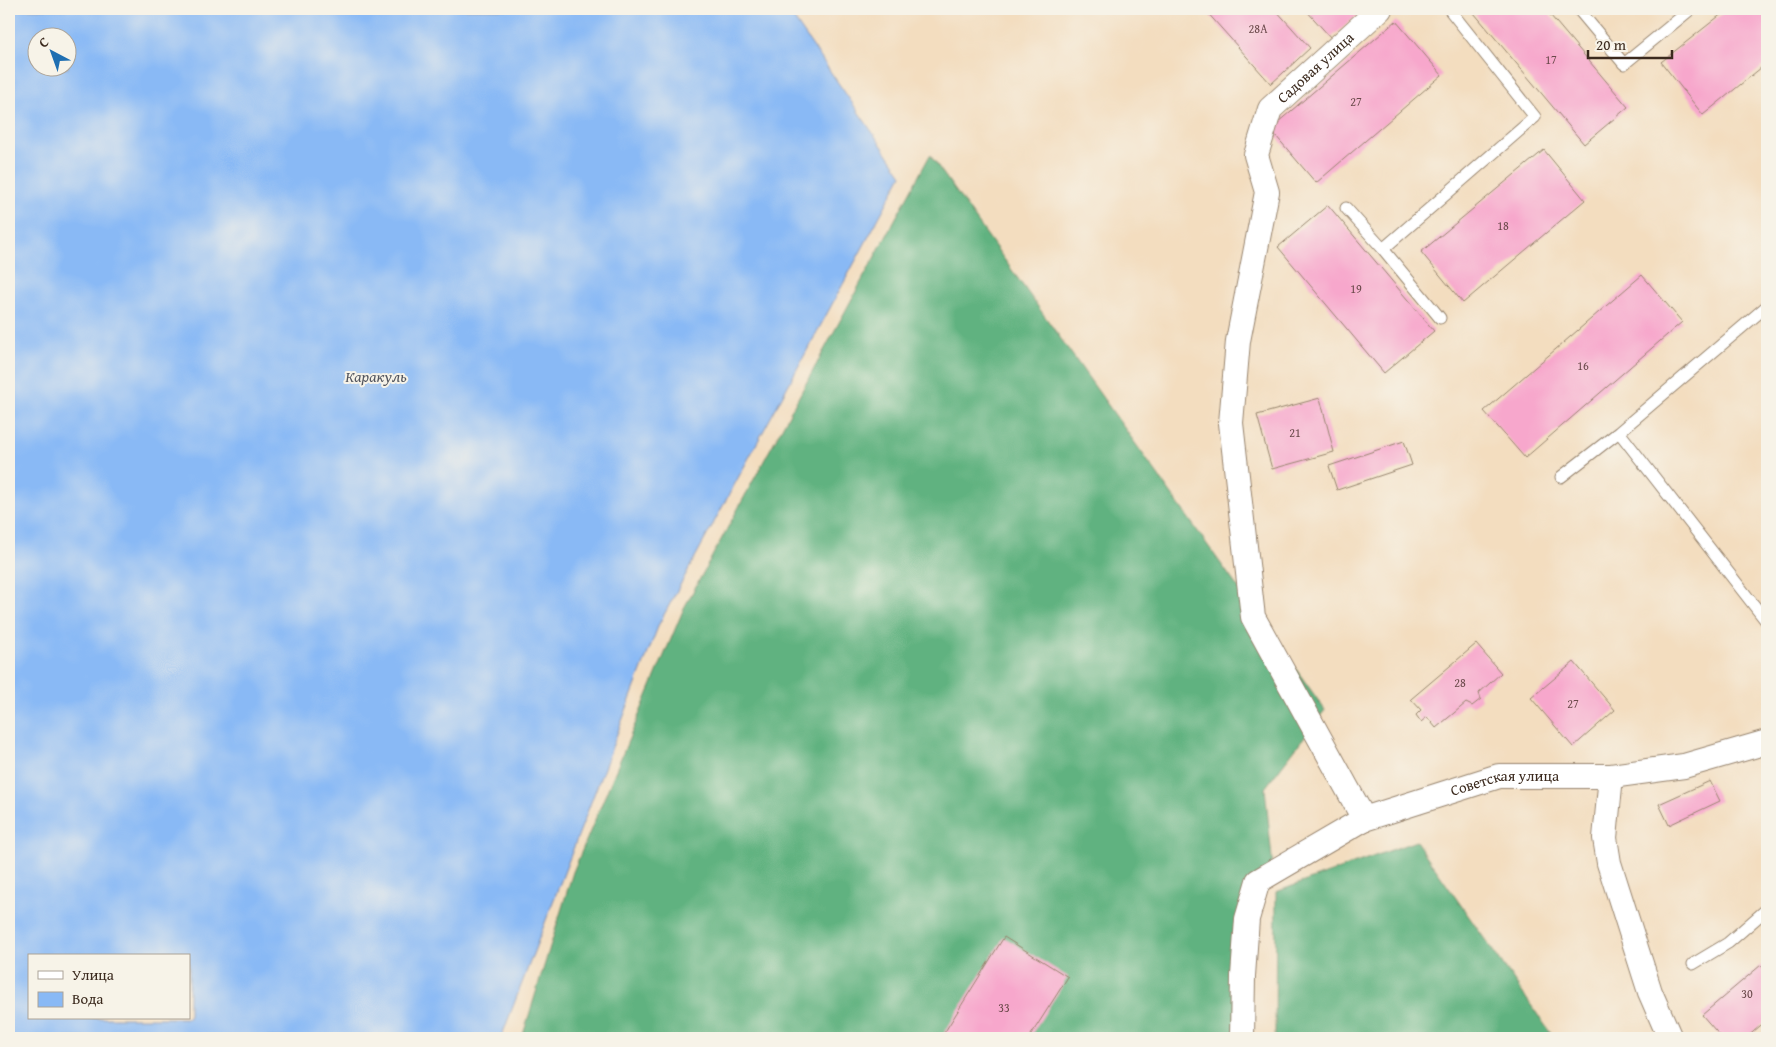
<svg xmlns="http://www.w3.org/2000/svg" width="1776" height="1047" font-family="'Gentium Book Plus',serif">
<rect width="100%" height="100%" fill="#f7f3e8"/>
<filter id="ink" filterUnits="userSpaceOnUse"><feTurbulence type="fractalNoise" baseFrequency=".02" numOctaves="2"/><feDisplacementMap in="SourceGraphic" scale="10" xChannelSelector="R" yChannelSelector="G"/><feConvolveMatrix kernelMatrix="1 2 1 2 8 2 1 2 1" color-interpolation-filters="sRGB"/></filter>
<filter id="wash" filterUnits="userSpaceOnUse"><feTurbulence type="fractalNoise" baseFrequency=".0096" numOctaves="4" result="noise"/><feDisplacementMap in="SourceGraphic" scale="20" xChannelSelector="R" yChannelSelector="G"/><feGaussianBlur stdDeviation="1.12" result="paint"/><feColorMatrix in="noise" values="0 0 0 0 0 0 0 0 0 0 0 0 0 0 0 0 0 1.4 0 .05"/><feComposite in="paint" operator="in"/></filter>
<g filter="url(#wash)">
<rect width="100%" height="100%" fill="#f3ddbf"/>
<path fill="#60b280" stroke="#4e6e4f" d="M 930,155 L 1325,710 L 1265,788 L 1273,868 L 1240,929 L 1234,1038 L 522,1038 L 573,872 L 684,608 Z
M 1416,841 L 1554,1038 L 1275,1038 L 1276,892 Z"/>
<path fill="#89b9f5" stroke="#62728a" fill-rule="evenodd" d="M 9,9 L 787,9 L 902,175 L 659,624 L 501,1038 L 9,1038 ZM 38,38 L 68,38 L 68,68 L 38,68 ZM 29,956 L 189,956 L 189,1018 L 29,1018 Z"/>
<g id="blocks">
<path fill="#f7a7cc" d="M 1207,9 L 1275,9 L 1310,48 L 1271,84 L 1205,10 Z
M 1305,9 L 1365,9 L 1331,38 Z
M 1480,9 L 1545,9 L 1628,107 L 1584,144 L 1474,13 Z
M 1728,9 L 1767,9 L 1767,63 L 1703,115 L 1661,62 Z
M 1396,21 L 1442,75 L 1316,183 L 1270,129 Z
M 1544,150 L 1585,200 L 1463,303 L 1421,252 Z
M 1328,205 L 1434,331 L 1384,373 L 1278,247 Z
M 1642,275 L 1682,322 L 1525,458 L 1484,411 Z
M 1320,398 L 1334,452 L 1272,469 L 1257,415 Z
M 1404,441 L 1412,465 L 1337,490 L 1329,466 Z
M 1476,644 L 1501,673 L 1479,693 L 1481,699 L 1472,706 L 1466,703 L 1436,728 L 1427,717 L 1421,722 L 1416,715 L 1421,710 L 1411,699 Z
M 1574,662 L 1615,710 L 1573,747 L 1531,698 Z
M 1710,781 L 1720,801 L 1669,825 L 1659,804 Z
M 1004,937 L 1068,977 L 1029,1038 L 941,1038 Z
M 1761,965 L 1767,973 L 1767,1020 L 1746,1038 L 1722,1038 L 1702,1015 Z"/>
</g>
</g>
<g filter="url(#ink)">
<use href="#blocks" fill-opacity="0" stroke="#97846e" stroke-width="1"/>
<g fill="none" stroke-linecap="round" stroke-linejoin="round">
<defs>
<path id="lane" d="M 1578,9 L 1624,64 L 1691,9
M 1346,208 L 1383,249 L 1535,117 L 1449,9
M 1383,249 L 1440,318
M 1767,306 L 1619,432 L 1767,622
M 1561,477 L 1619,432
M 1693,964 L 1728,943 L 1767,909"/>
<g id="street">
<path d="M 1611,776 L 1605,838 L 1609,863 L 1650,992 L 1670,1038"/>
<path id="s1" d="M 1364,819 L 1253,617 L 1231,423 L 1238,341 L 1267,192 L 1256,155 L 1270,109 L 1380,9"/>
<path id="s2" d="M 1242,1038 L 1243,976 L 1247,919 L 1258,881 L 1364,819 L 1499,776 L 1611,776 L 1684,766 L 1767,742"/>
</g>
</defs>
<use href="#lane" stroke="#97846e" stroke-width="13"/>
<use href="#street" stroke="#97846e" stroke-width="26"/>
<use href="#lane" stroke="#fff" stroke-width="11"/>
<use href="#street" stroke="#fff" stroke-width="24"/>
</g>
</g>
<g text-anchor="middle" stroke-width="4" stroke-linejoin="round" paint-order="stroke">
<g font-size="12" fill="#6a494a">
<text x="1258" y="33">28А</text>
<text x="1551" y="64">17</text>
<text x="1356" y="106">27</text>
<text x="1503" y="230">18</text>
<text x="1356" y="293">19</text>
<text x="1583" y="370">16</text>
<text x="1295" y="437">21</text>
<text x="1460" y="687">28</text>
<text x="1573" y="708">27</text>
<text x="1747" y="998">30</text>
<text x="1004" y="1012">33</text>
</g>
<g font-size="15" fill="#3b2a1e" stroke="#f7f3e8">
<text dy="5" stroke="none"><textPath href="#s1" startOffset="808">Садовая улица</textPath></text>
<text dy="5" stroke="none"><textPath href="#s2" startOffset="428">Советская улица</textPath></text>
</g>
<g font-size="16" font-style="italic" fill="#52555e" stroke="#f7f3e8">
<text x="376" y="382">Каракуль</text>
</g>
</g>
<rect width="1776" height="1047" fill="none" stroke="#f7f3e8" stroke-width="30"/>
<rect x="28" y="954" width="162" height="65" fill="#f7f3e8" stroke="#aca397"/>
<rect x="38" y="971" width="25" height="8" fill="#ffffff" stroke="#aca397"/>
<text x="72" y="980" font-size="15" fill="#3b2a1e">Улица</text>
<rect x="38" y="992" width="25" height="15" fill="#89b9f5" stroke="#aca397"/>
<text x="72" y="1004" font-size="15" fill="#3b2a1e">Вода</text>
<g transform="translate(52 52) rotate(319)"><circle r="24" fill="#f7f3e8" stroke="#aca397"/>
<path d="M0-4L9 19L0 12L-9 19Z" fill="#1f6fb2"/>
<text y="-8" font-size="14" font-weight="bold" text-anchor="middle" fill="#3b2a1e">С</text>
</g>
<path d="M1588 50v8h84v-8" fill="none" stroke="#3b2a1e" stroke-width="2.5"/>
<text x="1596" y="50" font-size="15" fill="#3b2a1e" stroke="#f7f3e8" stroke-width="4" paint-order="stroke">20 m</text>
</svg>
